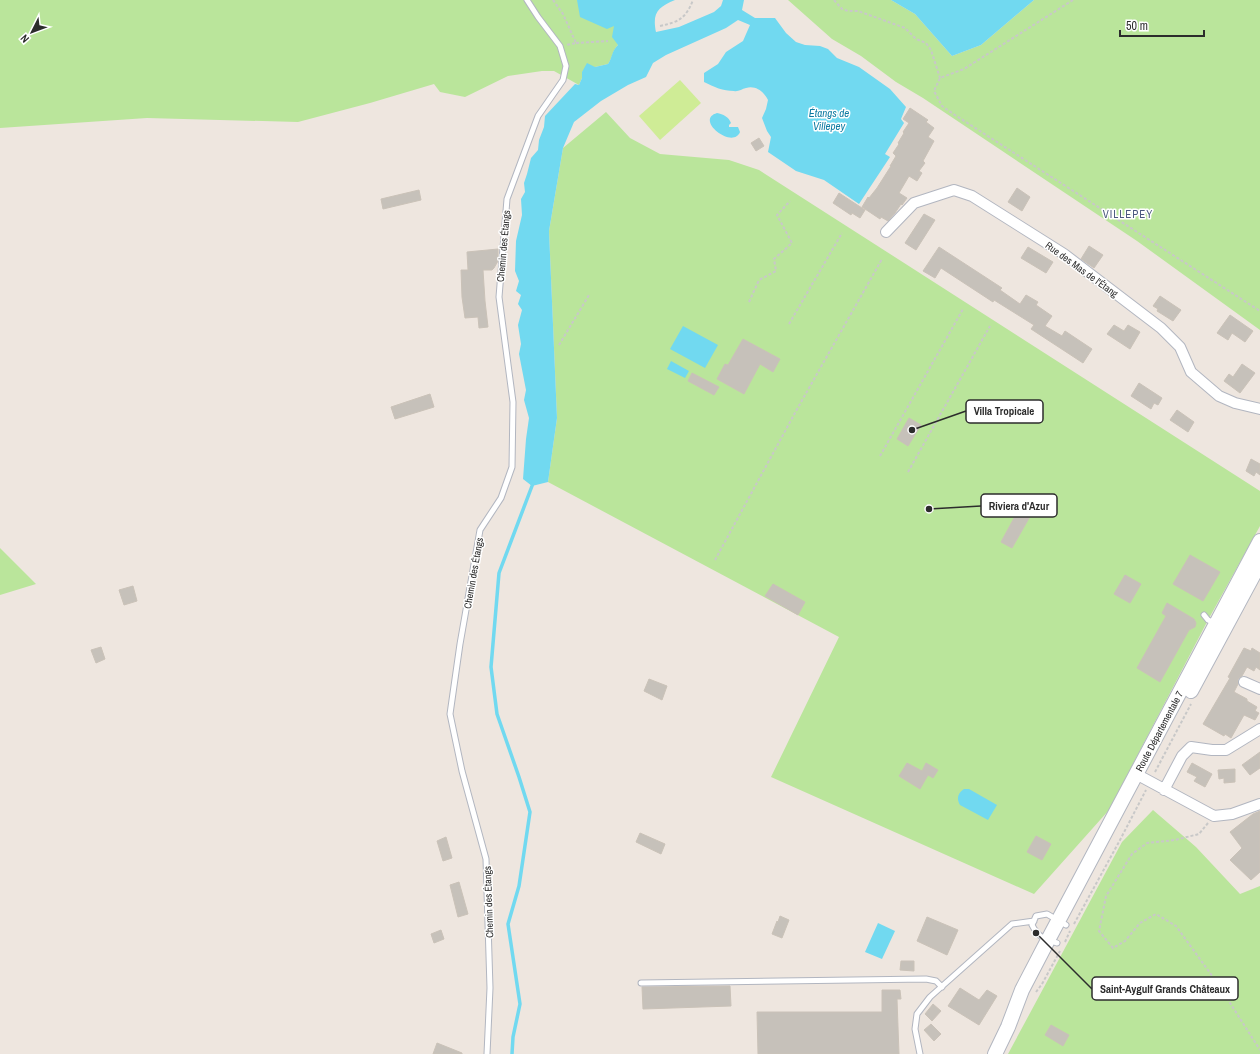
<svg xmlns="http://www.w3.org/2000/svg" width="1260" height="1054" font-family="'Archivo Narrow',sans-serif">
<rect width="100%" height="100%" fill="#eee6df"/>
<path fill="#bae59b" d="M 0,0 L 577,0 L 615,26 L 618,45 C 612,51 613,57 608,64 L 595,67 L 582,72 L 582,78 L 579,85 L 554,71 L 542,71 L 508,76 L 465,97 L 440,92 L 434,84 L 370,103 L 298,122 L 147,118 L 0,128 Z
M 788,0 L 891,0 L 915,14 L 952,56 L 981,45 L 1034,0 L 1260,0 L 1260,330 L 1137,241 L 923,98 L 896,82 L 861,56 L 832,39 Z
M 606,112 L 630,138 L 660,154 L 729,160 L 759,170 L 1260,491 L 1260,526 L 1208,620 L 1109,810 L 1034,894 L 771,777 L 839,637 L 548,482 L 557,418 L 549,231 L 563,148 Z
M 0,548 L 36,584 L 0,595 Z
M 1153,810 L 1196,847 L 1240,894 L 1260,886 L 1260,1054 L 1008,1054 L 1122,842 Z"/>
<path fill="#cfec96" d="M 680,80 L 701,103 L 660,140 L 639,116 Z"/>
<path fill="#71d9f0" d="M 577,0 L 675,0 C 658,7 652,13 656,32 L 679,27 L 714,12 L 721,6 L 723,0 L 744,0 L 742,10 L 755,18 L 775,18 L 786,33 L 796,42 L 805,45 L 820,46 L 828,49 L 837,58 L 859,67 L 890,89 L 906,107 L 901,119 L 904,123 L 885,154 L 890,157 L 859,204 L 824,180 L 796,171 L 768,152 L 771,137 L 767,131 L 762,118 L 766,109 L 768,100 C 764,92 756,85 746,88 C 742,89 738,92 734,91 C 723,91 714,87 704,82 L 704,73 L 718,64 L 726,52 L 743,41 L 750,25 L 738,20 L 726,28 L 666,55 L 653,63 L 646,77 L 628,85 L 601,101 L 574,122 L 563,148 L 549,231 L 557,418 L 548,482 L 532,486 L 523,479 L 526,439 L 529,418 L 524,400 L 526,390 L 519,354 L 521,344 L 518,325 L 522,310 L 518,304 L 521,295 L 516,291 L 519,281 L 515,271 L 516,241 L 522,215 L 521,199 L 525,192 L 524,183 L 527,174 L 531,158 L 538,150 L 539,140 L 544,127 L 545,116 L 575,84 L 579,85 L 582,78 L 582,72 L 587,63 L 595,67 L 608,64 C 613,56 611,52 618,45 L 612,37 L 614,26 L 607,29 L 580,17 Z
M 891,0 L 1034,0 L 981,45 L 952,56 L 915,14 Z
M 717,113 C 723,114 729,117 731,123 L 729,125 L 729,127 L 738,127 L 740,132 C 733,150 694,120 717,113 Z
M 683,326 L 718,345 L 705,368 L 670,349 Z
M 671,361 L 689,371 L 685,378 L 667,369 Z
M 964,789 L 969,789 L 997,805 L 988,820 L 960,805 C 956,798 958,793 964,789 Z
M 878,923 L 895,931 L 882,959 L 865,952 Z"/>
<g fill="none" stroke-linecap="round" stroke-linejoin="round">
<path stroke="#71d9f0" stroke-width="3.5" d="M 512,1054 L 513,1037 L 520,1004 L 508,924 L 519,886 L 530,812 L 519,777 L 497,714 L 491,667 L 499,573 L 532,486 L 533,482"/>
</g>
<path fill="#c6c1ba" stroke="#cac2b8" d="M 910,108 L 928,120 L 926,122 L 934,128 L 928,137 L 934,141 L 923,161 L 925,163 L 919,171 L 922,173 L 917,181 L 909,176 L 899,193 L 907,198 L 902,205 L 901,204 L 895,213 L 888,221 L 881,217 L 880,219 L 862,207 L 868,197 L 869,198 L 877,188 L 891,166 L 890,166 L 896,156 L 893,153 L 899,144 L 898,143 L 904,133 L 903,132 L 909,123 L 903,119 Z
M 759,138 L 764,146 L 756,151 L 751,143 Z
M 1017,188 L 1030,197 L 1022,211 L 1008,202 Z
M 419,190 L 421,200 L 383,209 L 381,199 Z
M 839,193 L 865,210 L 860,218 L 852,213 L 851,215 L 833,203 Z
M 924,214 L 935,220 L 916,250 L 905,243 Z
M 1089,246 L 1103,255 L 1094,268 L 1081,259 Z
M 939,247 L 1002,288 L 1000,290 L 1020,304 L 1026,295 L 1038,302 L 1036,305 L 1052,316 L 1045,326 L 1062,336 L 1065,331 L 1092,349 L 1083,363 L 1031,329 L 1034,325 L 994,300 L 993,302 L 941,268 L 935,278 L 923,271 Z
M 1028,247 L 1053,262 L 1046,273 L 1021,258 Z
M 498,249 L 498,261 L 494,268 L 492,270 L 483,270 L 485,301 L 488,327 L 479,328 L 478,317 L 465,318 L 462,297 L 461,270 L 468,270 L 467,252 Z
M 1160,296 L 1181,310 L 1173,321 L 1157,311 L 1158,309 L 1153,306 Z
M 1230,315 L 1253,331 L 1245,342 L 1232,333 L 1228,340 L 1217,333 Z
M 1114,325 L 1124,331 L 1128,325 L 1140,332 L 1130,349 L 1107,334 Z
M 743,339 L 780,359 L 773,372 L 760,364 L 744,394 L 717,379 L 725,364 L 728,365 Z
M 1242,364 L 1255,373 L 1240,393 L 1224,381 L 1229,374 L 1233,377 Z
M 692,373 L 719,387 L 714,395 L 688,381 Z
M 1139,383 L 1162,398 L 1158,405 L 1154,403 L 1151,409 L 1131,396 Z
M 430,394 L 434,407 L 395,419 L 391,407 Z
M 1177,410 L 1194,422 L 1188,432 L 1170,420 Z
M 909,418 L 921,425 L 908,446 L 897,439 Z
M 1251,459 L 1260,464 L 1260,475 L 1256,472 L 1254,476 L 1246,471 Z
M 1020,507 L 1032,513 L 1012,548 L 1001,542 Z
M 1190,555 L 1220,572 L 1203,601 L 1173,584 Z
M 1125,575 L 1141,584 L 1130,603 L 1114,594 Z
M 773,584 L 805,602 L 798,615 L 765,596 Z
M 133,586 L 137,601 L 124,605 L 119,590 Z
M 1167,603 L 1194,619 L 1196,623 L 1195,627 L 1189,630 L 1160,682 L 1137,668 L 1166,616 L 1162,613 Z
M 101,647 L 105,659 L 96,663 L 91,650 Z
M 1244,648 L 1251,651 L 1252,648 L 1260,653 L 1260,670 L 1256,667 L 1254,671 L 1247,667 L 1242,676 L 1238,679 L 1238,684 L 1234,692 L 1247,699 L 1247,701 L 1257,707 L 1255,711 L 1259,713 L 1255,720 L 1244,715 L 1231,738 L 1225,734 L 1224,736 L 1203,724 L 1230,678 L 1228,677 Z
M 649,679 L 667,686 L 662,700 L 644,691 Z
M 1260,752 L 1260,768 L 1250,775 L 1242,765 Z
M 907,763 L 922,771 L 926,763 L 938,770 L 933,778 L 928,775 L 920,789 L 899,776 Z
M 1192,763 L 1212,774 L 1205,787 L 1194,781 L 1197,777 L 1187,772 Z
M 1235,769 L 1235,782 L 1224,783 L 1224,778 L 1219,779 L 1218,770 Z
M 1260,811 L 1260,872 L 1251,880 L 1230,860 L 1242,848 L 1230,832 L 1253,814 Z
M 640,833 L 665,844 L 661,854 L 636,842 Z
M 1036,836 L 1051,844 L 1042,860 L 1027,852 Z
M 446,837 L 452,858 L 443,861 L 437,841 Z
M 459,882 L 468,914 L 458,917 L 450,885 Z
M 780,916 L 789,920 L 782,938 L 772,934 L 777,921 L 778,922 Z
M 927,917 L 958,930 L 947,955 L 917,941 Z
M 441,930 L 444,939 L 434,943 L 431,934 Z
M 901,961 L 914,961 L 914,971 L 900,970 Z
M 730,986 L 731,1006 L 643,1009 L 642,987 Z
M 960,988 L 979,1000 L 987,990 L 997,996 L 979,1025 L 948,1006 Z
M 882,990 L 900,990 L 901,999 L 897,999 L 899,1054 L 758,1054 L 757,1012 L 882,1012 Z
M 933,1004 L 941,1011 L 932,1021 L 925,1014 Z
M 931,1024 L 941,1034 L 934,1041 L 924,1030 Z
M 1051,1025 L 1069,1035 L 1063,1046 L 1045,1035 Z
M 437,1043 L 462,1053 L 462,1054 L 433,1054 Z"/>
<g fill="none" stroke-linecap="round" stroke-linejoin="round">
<defs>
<path id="service" d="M 1204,615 L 1208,620 L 1215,623
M 1057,943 C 1044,939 1038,937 1032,925 L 1036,916 L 1047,914 L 1066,925
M 641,983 L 926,979 L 936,981 L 942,987
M 487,1054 L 490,988 L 486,859 L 462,771 L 450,714 L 460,644 L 480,530 L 501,498 L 512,467 L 513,402 L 499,297 L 507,199 L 538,116 L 563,80 L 566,66 L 560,46 L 538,17 L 527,0
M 920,1054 L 915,1029 L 917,1014 L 930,997 L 1012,924 L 1034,921"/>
<path id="minor" d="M 886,232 L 914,203 L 954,190 L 972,196 L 1064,254 L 1161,328 L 1180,347 L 1191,372 L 1219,396 L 1235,403 L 1260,409
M 1244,682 L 1260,689
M 1136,774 L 1214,816 L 1232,814 L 1260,804
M 1164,790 L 1182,756 L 1191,747 L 1212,750 L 1226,750 L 1260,729"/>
<path id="secondary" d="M 1191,691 L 1260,563
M 995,1054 L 1008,1027 L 1022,990 L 1048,940 L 1260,541"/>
</defs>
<use href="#service" stroke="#b2b6c0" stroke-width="7"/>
<use href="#minor" stroke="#b2b6c0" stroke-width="12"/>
<use href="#secondary" stroke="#b2b6c0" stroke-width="16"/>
<path stroke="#c8c8c8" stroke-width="2" stroke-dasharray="3 2" stroke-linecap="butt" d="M 553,0 L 563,14 L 576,43 L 566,45
M 834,0 L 842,9 L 848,11 L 858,11 L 905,28 L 916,39 L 926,43 L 931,50 L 940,78
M 1073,0 L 964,69 L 940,78 L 934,91 L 942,106 L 955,115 L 1260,311
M 660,26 C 679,22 686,18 693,0
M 576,43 L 608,41
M 749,302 L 759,280 L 776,271 L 774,259 L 792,243 L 777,215 L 790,201
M 789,324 L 842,233
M 559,345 L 589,295
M 880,456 L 963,309
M 908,472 L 990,326
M 715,560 L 796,411 L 882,259
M 1155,772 L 1191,704
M 1208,823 L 1199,834 L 1175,840 L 1147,843 L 1132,854 L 1106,896 L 1099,931 L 1113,948 L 1125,941 L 1140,923 L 1156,914 L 1176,926 L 1218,984 L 1260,1050
M 1074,924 L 1120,840 L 1146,790
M 1065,942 L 1070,931
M 1036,992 L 1042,984 L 1060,951"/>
<use href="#service" stroke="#fff" stroke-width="5"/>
<use href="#minor" stroke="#fff" stroke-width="10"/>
<use href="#secondary" stroke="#fff" stroke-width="14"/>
</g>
<g text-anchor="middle" stroke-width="3" stroke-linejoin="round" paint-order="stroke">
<g font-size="10" fill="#2c2c2c" stroke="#fff">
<text transform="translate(503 246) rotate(-85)" y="4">Chemin des Étangs</text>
<text transform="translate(1082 269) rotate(36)" y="4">Rue des Mas de l'Étang</text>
<text transform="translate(473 573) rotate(-80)" y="4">Chemin des Étangs</text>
<text transform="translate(1159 731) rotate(-62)" y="4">Route Départementale 7</text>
<text transform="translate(488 902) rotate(-92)" y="4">Chemin des Étangs</text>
</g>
<g font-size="11" font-style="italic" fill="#0c7aa1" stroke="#fff">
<text x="829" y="117">Étangs de<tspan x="829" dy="13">Villepey</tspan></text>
</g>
<g font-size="11" letter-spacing="1" fill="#4b597e" stroke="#fff">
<text x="1128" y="218">VILLEPEY</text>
</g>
</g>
<path fill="none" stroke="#2c2c2c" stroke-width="1.5" d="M912 430L966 411M929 509L981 506M1036 933L1092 989"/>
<g fill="#2c2c2c" stroke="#fff" stroke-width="1.5">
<circle cx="912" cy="430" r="4"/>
<circle cx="929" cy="509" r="4"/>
<circle cx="1036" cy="933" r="4"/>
</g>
<g fill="#fff" stroke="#2c2c2c" stroke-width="1.5">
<rect x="966" y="400" width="77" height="23" rx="4"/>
<rect x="981" y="494" width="76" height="23" rx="4"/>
<rect x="1092" y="977" width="146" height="23" rx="4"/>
</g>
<g font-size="11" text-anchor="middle" font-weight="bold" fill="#2c2c2c">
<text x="1004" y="415">Villa Tropicale</text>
<text x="1019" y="510">Riviera d'Azur</text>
<text x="1165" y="993">Saint-Aygulf Grands Châteaux</text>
</g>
<g transform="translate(32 32) rotate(228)" stroke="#ffffff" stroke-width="3" paint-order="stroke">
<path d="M0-3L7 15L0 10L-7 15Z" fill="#2c2c2c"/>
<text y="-6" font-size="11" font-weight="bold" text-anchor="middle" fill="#2c2c2c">N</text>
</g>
<path d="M1120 30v6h84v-6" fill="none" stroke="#2c2c2c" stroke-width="2"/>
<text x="1126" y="30" font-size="12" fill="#2c2c2c" stroke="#ffffff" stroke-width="3" paint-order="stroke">50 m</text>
</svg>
